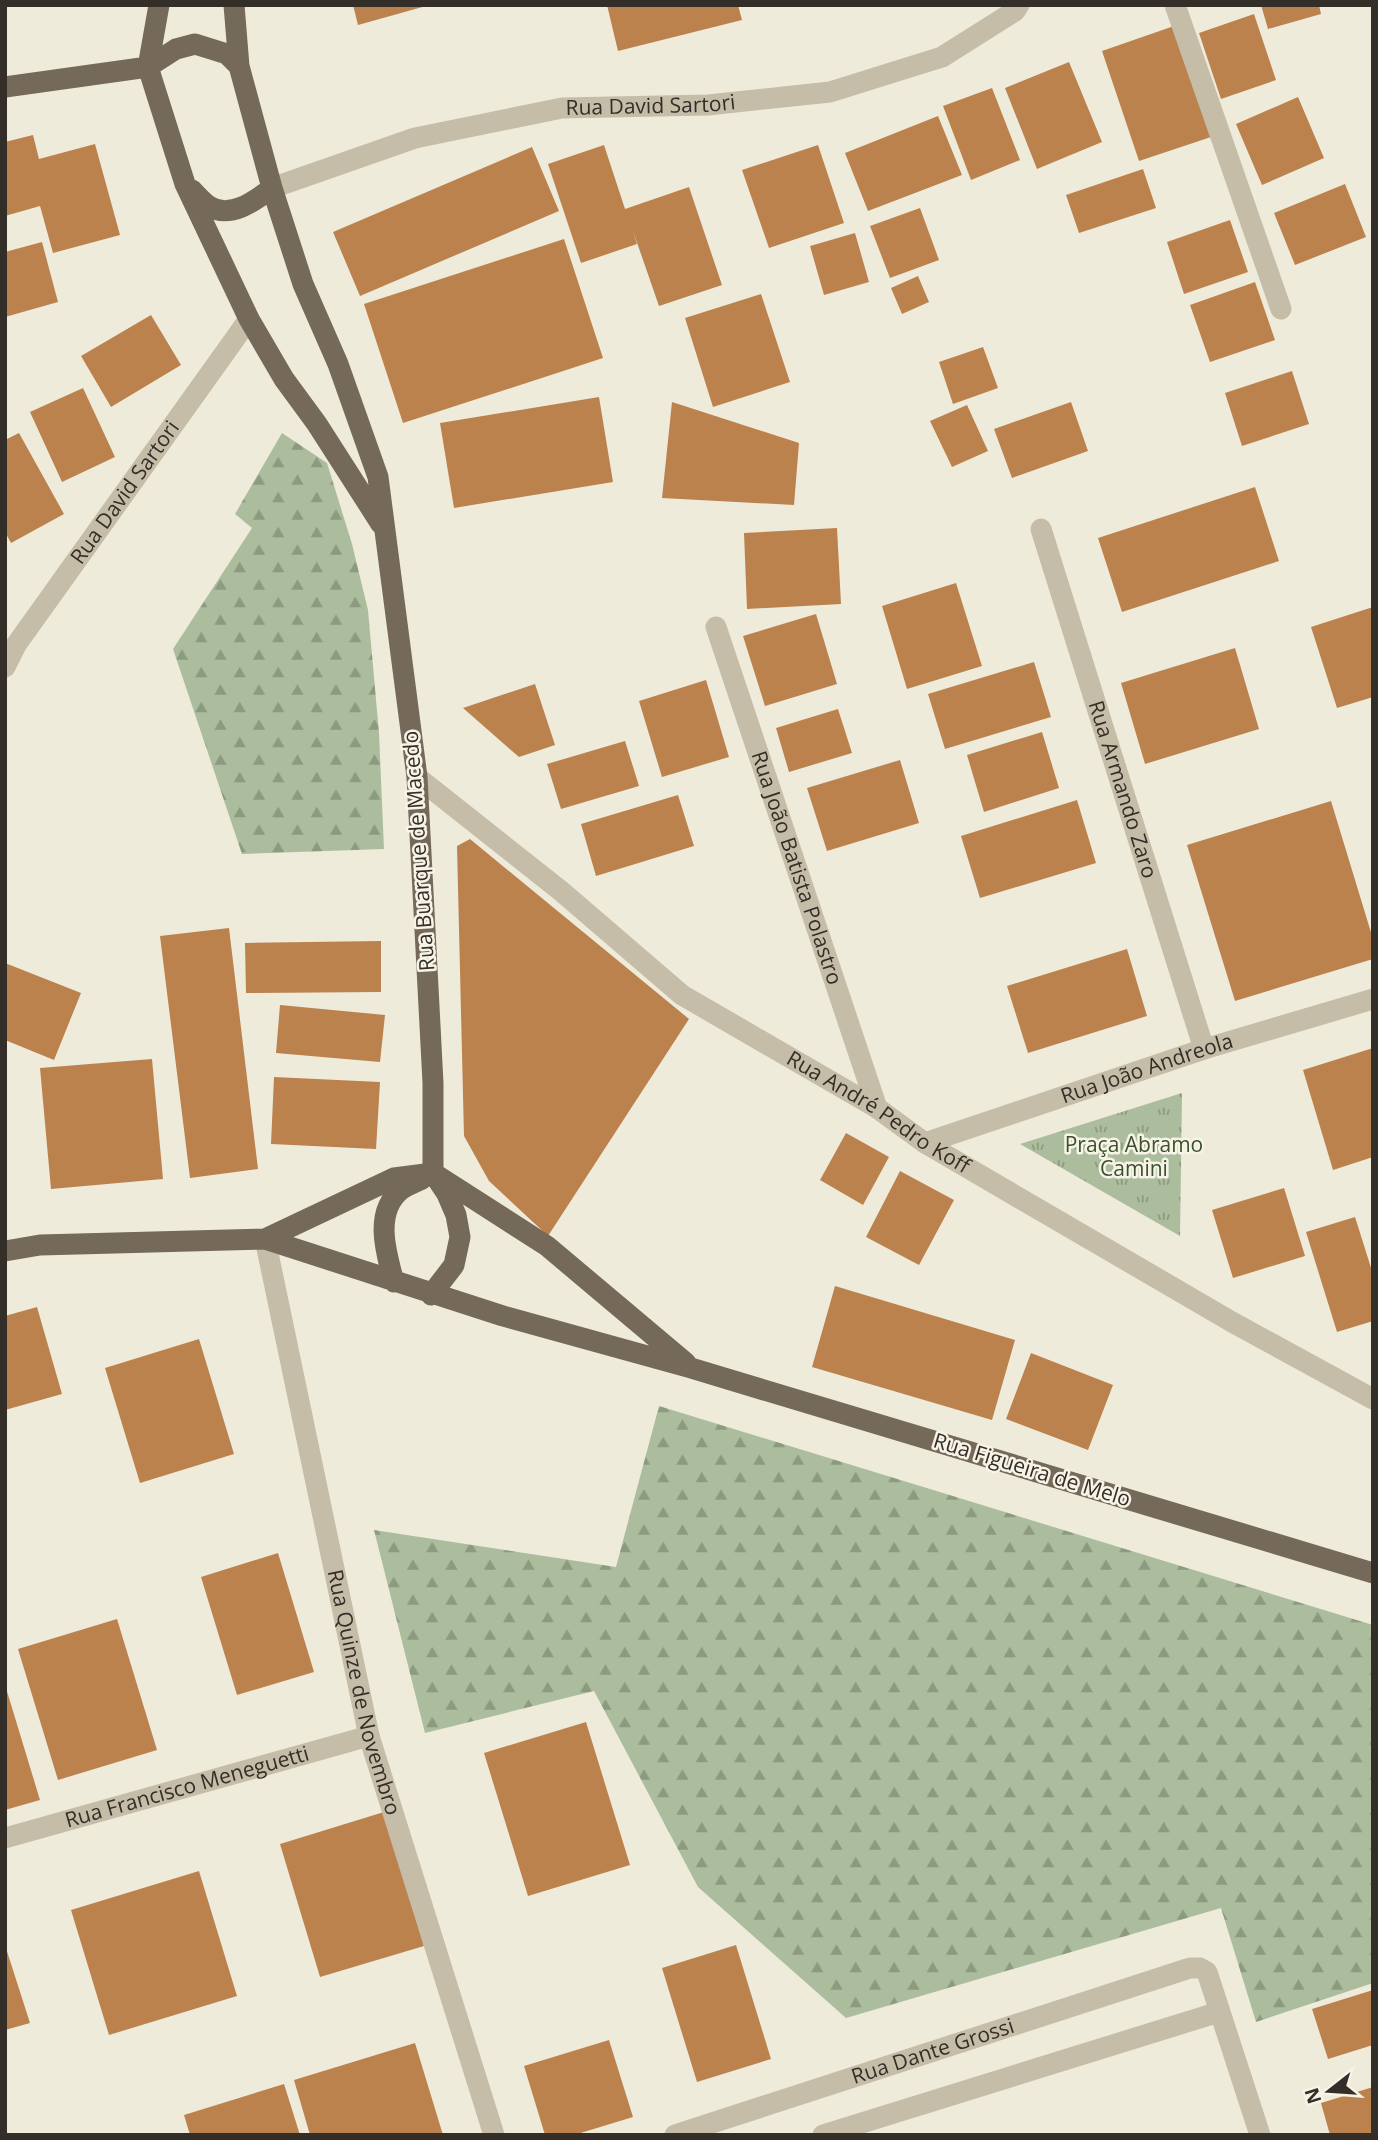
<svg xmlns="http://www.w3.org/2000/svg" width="1378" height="2140" font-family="'Open Sans',sans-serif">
<defs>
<pattern id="forest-firs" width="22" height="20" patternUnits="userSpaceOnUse" patternTransform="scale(1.75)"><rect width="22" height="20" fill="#abbd9d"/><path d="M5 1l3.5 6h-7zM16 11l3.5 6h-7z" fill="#8c9a80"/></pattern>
<pattern id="park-tufts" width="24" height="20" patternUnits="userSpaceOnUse" patternTransform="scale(1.75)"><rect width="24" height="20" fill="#abbd9d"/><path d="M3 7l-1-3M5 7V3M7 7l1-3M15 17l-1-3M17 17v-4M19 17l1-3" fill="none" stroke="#8c9a80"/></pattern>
</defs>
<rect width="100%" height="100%" fill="#efebdb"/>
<path fill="url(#forest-firs)" d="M 282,433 L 327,463 L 352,544 L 368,610 L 379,733 L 384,849 L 242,854 L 173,649 L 252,528 L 235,514 Z
M 659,1406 L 1373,1625 L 1373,1983 L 1256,2022 L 1221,1908 L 846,2018 L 698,1887 L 594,1691 L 425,1733 L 374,1530 L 616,1567 Z"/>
<path fill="url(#park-tufts)" d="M 1182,1093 L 1180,1236 L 1020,1144 Z"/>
<path fill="#bb824d" d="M 353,5 L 426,5 L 426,6 L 358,25 Z
M 607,5 L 738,5 L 742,20 L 618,51 Z
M 1261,5 L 1319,5 L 1321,14 L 1268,29 Z
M 1254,14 L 1276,80 L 1221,99 L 1199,33 Z
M 1174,26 L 1211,137 L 1139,161 L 1102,51 Z
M 1069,62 L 1102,142 L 1037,169 L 1005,88 Z
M 992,88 L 1020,160 L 971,180 L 943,106 Z
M 1298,97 L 1324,158 L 1262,185 L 1236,124 Z
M 938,116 L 962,175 L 868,211 L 845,153 Z
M 33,135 L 39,159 L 95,144 L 120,235 L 53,253 L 40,206 L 5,216 L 5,142 Z
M 604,145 L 625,209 L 689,187 L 722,285 L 659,306 L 633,231 L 637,244 L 581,263 L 548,164 Z
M 818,145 L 844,223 L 769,248 L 742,170 Z
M 532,147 L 559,211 L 360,296 L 333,232 Z
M 1143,169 L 1156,208 L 1079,233 L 1066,195 Z
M 1345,184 L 1366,237 L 1295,265 L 1274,213 Z
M 920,208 L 939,260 L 890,278 L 870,226 Z
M 1230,220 L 1248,272 L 1184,294 L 1167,242 Z
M 855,233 L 869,282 L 824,295 L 810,246 Z
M 564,239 L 603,358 L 403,423 L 364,304 Z
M 42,242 L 58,302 L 5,317 L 5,252 Z
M 918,276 L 929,302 L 902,314 L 891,288 Z
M 1255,282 L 1275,340 L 1210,362 L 1190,305 Z
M 761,294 L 790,382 L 713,407 L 685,318 Z
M 151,315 L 181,365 L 111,407 L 81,356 Z
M 983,347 L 998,388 L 953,404 L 939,362 Z
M 1292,371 L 1309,424 L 1242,446 L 1225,393 Z
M 83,388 L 115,457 L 62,482 L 30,412 Z
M 599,397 L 613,482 L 454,508 L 440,423 Z
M 672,402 L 799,443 L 794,505 L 662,498 Z
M 1071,402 L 1088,451 L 1012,478 L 994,429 Z
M 967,405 L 988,451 L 952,467 L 930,421 Z
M 19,433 L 64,514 L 11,543 L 5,532 L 5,440 Z
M 1255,487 L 1279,561 L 1122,612 L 1098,538 Z
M 837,528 L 841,604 L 747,609 L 744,533 Z
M 956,583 L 982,666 L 907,689 L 882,606 Z
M 1373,607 L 1373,697 L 1337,708 L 1311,627 Z
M 816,614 L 837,684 L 765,706 L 743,636 Z
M 1235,648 L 1259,729 L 1145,764 L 1121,683 Z
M 1034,662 L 1051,717 L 945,749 L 928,694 Z
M 706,680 L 729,757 L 662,777 L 639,701 Z
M 535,684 L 555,745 L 519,757 L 463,708 Z
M 838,709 L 852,753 L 789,772 L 776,728 Z
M 1042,732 L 1059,788 L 984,812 L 967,755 Z
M 625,741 L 639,786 L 561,809 L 547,764 Z
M 900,760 L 919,823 L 827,851 L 807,788 Z
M 678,795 L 694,846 L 596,876 L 581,824 Z
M 1077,800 L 1096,863 L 980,898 L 961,836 Z
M 1331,801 L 1373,939 L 1373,959 L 1235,1001 L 1187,845 Z
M 470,839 L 689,1019 L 548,1236 L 489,1181 L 464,1136 L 457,846 Z
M 229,928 L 258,1169 L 190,1178 L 160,936 Z
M 381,941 L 381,992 L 246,993 L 245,943 Z
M 1127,949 L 1147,1016 L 1028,1053 L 1007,986 Z
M 5,963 L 81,993 L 54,1060 L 5,1040 Z
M 280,1005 L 385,1015 L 380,1062 L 276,1053 Z
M 1373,1048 L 1373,1157 L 1333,1170 L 1303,1070 Z
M 152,1059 L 163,1179 L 51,1189 L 40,1068 Z
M 274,1077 L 380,1082 L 376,1149 L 271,1144 Z
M 846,1133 L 889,1157 L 863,1205 L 820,1180 Z
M 900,1171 L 954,1200 L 919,1265 L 866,1237 Z
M 1284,1188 L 1305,1256 L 1233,1278 L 1212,1210 Z
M 1355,1217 L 1373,1274 L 1373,1321 L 1337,1332 L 1306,1232 Z
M 835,1286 L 1015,1340 L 992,1420 L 812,1367 Z
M 37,1307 L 62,1394 L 5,1410 L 5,1316 Z
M 199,1339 L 234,1454 L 140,1483 L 105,1368 Z
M 1031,1353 L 1113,1385 L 1088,1450 L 1006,1419 Z
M 278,1553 L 314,1672 L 237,1695 L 201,1577 Z
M 117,1619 L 157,1750 L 58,1780 L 18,1649 Z
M 6,1688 L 40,1800 L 5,1810 L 5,1689 Z
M 586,1722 L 630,1865 L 528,1896 L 484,1753 Z
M 384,1812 L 424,1946 L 320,1977 L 280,1844 Z
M 199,1871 L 237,1996 L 109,2035 L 71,1910 Z
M 5,1945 L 30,2023 L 5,2030 Z
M 736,1945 L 771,2059 L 697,2082 L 662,1968 Z
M 1373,1990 L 1373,2045 L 1328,2059 L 1312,2009 Z
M 609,2040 L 633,2117 L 574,2135 L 545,2135 L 524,2066 Z
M 415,2043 L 443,2135 L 310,2135 L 294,2080 Z
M 284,2084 L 300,2135 L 190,2135 L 184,2115 Z
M 1373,2087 L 1373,2135 L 1330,2135 L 1321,2103 Z"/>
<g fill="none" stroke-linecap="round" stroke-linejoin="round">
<g stroke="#c6bda8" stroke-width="21">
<path d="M 1175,5 L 1281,309"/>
<path id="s1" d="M 272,188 L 415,138 L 562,108 L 708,105 L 830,92 L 942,57 L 1015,11 L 1019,5"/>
<path id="s2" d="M 1041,529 L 1204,1049"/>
<path id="s3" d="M 716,627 L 877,1108"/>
<path id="s4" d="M 5,667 L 16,645 L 249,319"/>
<path id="s5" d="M 417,777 L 561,891 L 682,995 L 877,1108 L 925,1143 L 1232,1322 L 1373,1399"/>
<path id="s6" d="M 925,1143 L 1204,1049 L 1373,999"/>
<path id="s7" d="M 265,1239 L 369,1736 L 494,2135"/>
<path id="s8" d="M 5,1838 L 369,1736"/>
<path id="s9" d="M 675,2135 L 1190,1968 L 1200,1968 L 1207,1972 L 1260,2135"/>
<path d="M 823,2135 L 1219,2012"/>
</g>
<path stroke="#75695a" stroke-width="21" d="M 159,5 L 148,67 L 185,184 L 249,319 L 284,379 L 317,424 L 381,524
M 234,5 L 239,66 L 272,188 L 303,284 L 338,364 L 378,477 L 417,777 L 433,1083 L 433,1173 L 447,1194 L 456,1215 L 460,1237 L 454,1265 L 431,1295
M 5,87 L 148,67 L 176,49 L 195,44 L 227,54 L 239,66
M 192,190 C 197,195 203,202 209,206 C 230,220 256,200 272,188
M 438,1176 L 547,1246 L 686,1363
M 265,1239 L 394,1178 L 433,1173
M 5,1251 L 40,1245 L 265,1239 L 503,1316 L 691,1368 L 1373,1573
M 394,1282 C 386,1253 373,1211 402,1189 C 408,1185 416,1182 422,1179"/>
</g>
<g text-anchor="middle" stroke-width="5" stroke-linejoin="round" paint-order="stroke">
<g font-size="21" fill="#342e28" stroke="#f7f4e7">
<text dy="7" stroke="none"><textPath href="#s1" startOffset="390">Rua David Sartori</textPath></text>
<text dy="7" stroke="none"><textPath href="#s4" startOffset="212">Rua David Sartori</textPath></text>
<text dy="7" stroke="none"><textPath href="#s2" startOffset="273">Rua Armando Zaro</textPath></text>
<text transform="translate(419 851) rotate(-94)" y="7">Rua Buarque de Macedo</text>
<text dy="7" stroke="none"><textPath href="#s3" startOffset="254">Rua João Batista Polastro</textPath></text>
<text dy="7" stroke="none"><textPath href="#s6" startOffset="234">Rua João Andreola</textPath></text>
<text dy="7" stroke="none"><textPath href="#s5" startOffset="572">Rua André Pedro Koff</textPath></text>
<text transform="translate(1032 1470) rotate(17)" y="7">Rua Figueira de Melo</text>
<text dy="7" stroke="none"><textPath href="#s7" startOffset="464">Rua Quinze de Novembro</textPath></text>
<text dy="7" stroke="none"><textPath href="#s8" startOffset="189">Rua Francisco Meneguetti</textPath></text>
<text dy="7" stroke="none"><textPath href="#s9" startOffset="271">Rua Dante Grossi</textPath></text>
</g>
<g font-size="21" fill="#3b502e" stroke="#f7f4e7">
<text x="1134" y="1152">Praça Abramo<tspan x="1134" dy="24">Camini</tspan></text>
</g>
</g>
<rect width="1378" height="2140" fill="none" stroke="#342e28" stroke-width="14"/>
<g transform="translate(1329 2091) rotate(253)" stroke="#f7f4e7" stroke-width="5" paint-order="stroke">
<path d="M0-5L12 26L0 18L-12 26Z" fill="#342e28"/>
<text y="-10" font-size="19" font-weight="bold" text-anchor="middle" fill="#342e28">N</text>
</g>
</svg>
